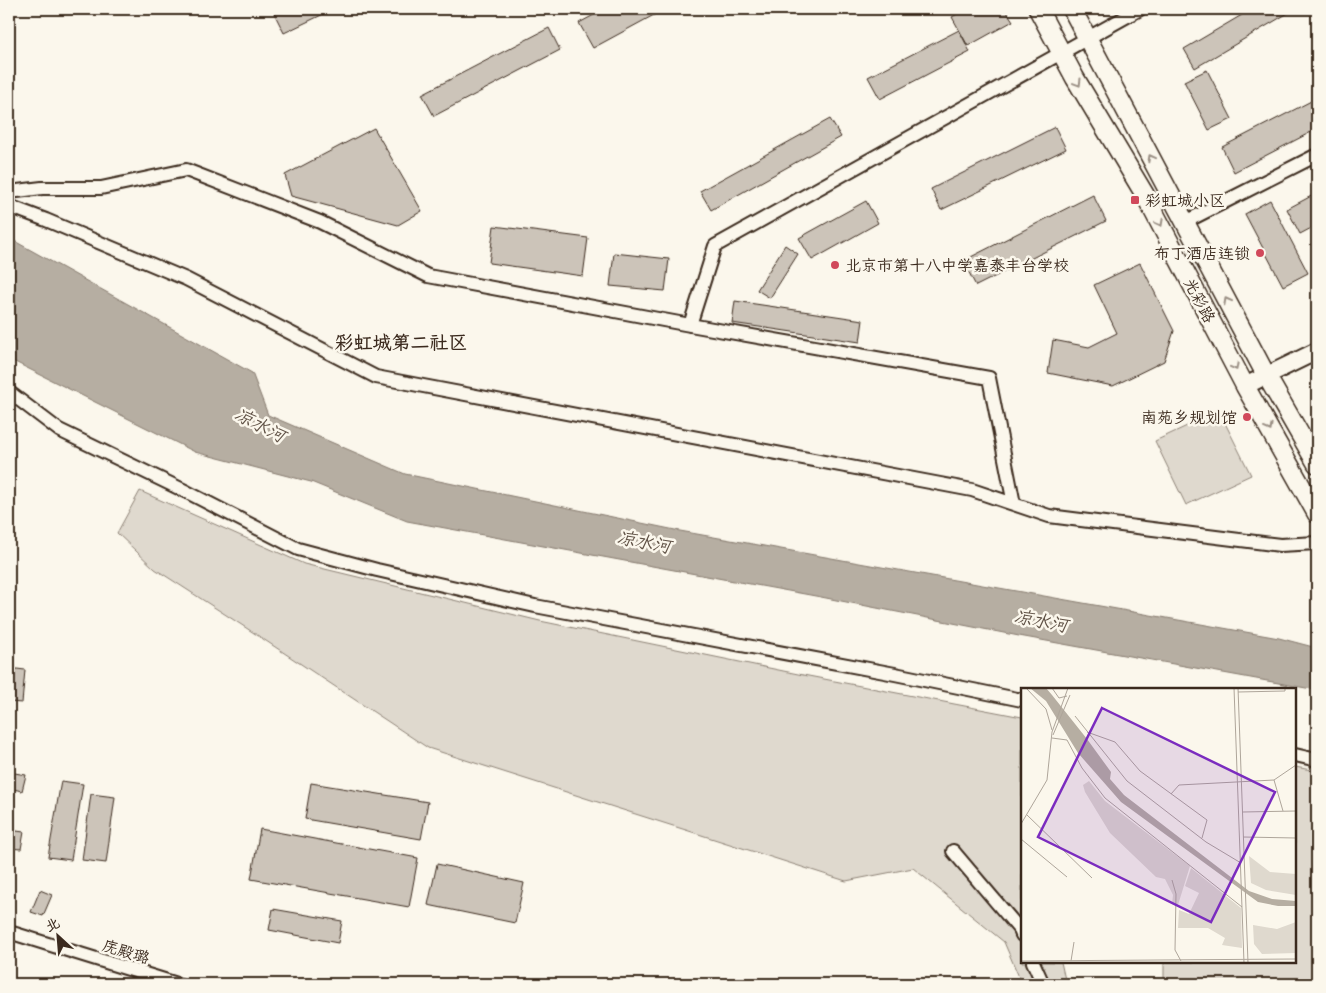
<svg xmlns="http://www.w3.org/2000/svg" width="1326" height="993" font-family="Mynerve,'LXGW WenKai TC',sans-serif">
<rect width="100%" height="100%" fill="#fbf7ec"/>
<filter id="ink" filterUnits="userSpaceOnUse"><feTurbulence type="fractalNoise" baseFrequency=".02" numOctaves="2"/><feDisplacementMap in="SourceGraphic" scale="10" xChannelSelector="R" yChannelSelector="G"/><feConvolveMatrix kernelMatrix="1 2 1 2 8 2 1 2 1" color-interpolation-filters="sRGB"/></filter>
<g filter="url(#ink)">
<path fill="#dfd9ce" stroke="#8d8276" d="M 1219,411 L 1251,475 L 1186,505 L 1155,441 Z
M 140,491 L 304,564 L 540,621 L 798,674 L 1022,717 L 1022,962 L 1061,962 L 1066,984 L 1022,984 L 1004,942 L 913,868 L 846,881 L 428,748 L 254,633 L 155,569 L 117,533 Z
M 1295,767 L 1317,771 L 1317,984 L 1164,984 L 1164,962 L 1295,962 Z"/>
<path fill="#b6aea2" stroke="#85796d" d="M 9,238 L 252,373 L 268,415 L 405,474 L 680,531 L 1279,638 L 1317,648 L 1317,690 L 1019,636 L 821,597 L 407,521 L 311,482 L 195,452 L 9,359 Z"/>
<path fill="#ccc4b9" stroke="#3b2a1e" d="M 272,9 L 334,9 L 284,33 Z
M 605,9 L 665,9 L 593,48 L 579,23 Z
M 966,9 L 1005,9 L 1013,21 L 968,46 L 952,17 Z
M 1252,9 L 1295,9 L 1195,68 L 1184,49 Z
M 549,28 L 560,50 L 434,116 L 422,94 Z
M 959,30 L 970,52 L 880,99 L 868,77 Z
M 1207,70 L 1232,119 L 1209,130 L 1184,81 Z
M 1317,98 L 1317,129 L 1234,172 L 1222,147 Z
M 830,119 L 841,137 L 711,210 L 700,191 Z
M 1055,127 L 1066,149 L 941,210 L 931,189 Z
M 374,128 L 422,211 L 398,225 L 291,196 L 285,175 Z
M 1317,193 L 1317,225 L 1300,234 L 1287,209 Z
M 1093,195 L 1106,221 L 976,286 L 963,261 Z
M 1270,200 L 1308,273 L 1283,286 L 1245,214 Z
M 866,201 L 878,223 L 812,260 L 799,238 Z
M 494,226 L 588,238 L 583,276 L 489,263 Z
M 785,245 L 798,254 L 770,298 L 757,290 Z
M 614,253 L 669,259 L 665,291 L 610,286 Z
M 1140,263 L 1174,331 L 1164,361 L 1113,386 L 1048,373 L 1053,340 L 1089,347 L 1117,333 L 1094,285 Z
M 735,301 L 863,320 L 860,342 L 732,323 Z
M 9,668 L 25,670 L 22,703 L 9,702 Z
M 9,772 L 26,775 L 22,791 L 9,788 Z
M 61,781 L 83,784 L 71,860 L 48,857 Z
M 311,783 L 428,802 L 421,839 L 305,819 Z
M 91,794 L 115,797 L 106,863 L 82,860 Z
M 260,829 L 418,858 L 409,907 L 251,879 Z
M 9,830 L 24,832 L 21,849 L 9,848 Z
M 437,864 L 524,883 L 515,923 L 428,905 Z
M 40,890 L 52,895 L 43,916 L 31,912 Z
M 273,909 L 342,921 L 338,943 L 269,930 Z"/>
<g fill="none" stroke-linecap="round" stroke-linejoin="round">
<defs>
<path id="minor" d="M 9,192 L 42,188 L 101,188 L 186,170 L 320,222 L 428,276 L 690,325 L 989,378 L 1014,504
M 9,206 L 46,220 L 186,279 L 376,377 L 972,490 L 1049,516 L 1280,545 L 1317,543
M 1185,222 L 1317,155
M 690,325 L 715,246 L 1140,9
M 9,392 L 59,430 L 187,492 L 298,549 L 377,570 L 535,606 L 895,674 L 1022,700
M 1295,755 L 1317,760
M 953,851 L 1020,930 L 1022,935
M 9,932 L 177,984
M 1033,962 L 1043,984"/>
<path id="tertiary" d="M 1245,386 L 1317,351"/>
<path id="secondary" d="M 1038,9 L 1075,78 L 1145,195 L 1245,386 L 1317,514
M 1072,9 L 1266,375 L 1317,464"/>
</defs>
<use href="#minor" stroke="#3b2a1e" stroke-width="16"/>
<use href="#tertiary" stroke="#3b2a1e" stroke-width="20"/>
<use href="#secondary" stroke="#3b2a1e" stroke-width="21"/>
<use href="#minor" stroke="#fbf7ec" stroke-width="12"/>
<use href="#tertiary" stroke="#fbf7ec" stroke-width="16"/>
<use href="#secondary" stroke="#fbf7ec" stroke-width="18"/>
</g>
<defs><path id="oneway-chevron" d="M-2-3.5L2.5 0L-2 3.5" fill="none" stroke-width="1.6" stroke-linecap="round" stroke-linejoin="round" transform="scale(1.25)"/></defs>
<g stroke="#9b9085">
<use href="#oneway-chevron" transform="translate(1078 83) rotate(59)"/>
<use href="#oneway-chevron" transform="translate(1151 158) rotate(-118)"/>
<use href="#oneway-chevron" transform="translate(1160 223) rotate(62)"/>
<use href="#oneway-chevron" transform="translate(1227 301) rotate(-118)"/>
<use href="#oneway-chevron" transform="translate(1235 367) rotate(62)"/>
<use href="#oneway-chevron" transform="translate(1269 428) rotate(61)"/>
</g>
</g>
<g fill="#d1495b" stroke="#fbf7ec" stroke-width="2">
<rect x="1130" y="195" width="10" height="10" rx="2.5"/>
<circle cx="1260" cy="253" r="5"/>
<circle cx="835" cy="265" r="5"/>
<circle cx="1247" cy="417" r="5"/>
</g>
<g text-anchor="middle" stroke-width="5" stroke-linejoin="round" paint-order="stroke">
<g font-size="16" fill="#3b2a1e" stroke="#fbf7ec" text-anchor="start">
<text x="1145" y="206">彩虹城小区</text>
<text x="1250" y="259" text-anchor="end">布丁酒店连锁</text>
<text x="845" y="271">北京市第十八中学嘉泰丰台学校</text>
<text x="1237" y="423" text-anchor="end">南苑乡规划馆</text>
</g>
<g font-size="16" fill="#3b2a1e" stroke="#fbf7ec">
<text transform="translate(1200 300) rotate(62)" y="6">光彩路</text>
<text transform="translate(126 951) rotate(17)" y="6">庑殿璐</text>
</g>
<g font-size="18" font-style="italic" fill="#605246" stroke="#fbf7ec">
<text transform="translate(260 425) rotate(27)" y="6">凉水河</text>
<text transform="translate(644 542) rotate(11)" y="6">凉水河</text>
<text transform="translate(1041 621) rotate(11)" y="6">凉水河</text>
</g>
<g font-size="19" font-weight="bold" fill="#3b2a1e" stroke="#fbf7ec">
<text x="401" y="349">彩虹城第二社区</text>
</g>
</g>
<g transform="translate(1021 688)">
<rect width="275" height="275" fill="#fbf7ec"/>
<path d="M 68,93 L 84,113 L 169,178 L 157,217 L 151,216 L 152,207 L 144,191 L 135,189 L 89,145 L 64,104 L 62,97 ZM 228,168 L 249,184 L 275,186 L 275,207 L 245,202 L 230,195 ZM 170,180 L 220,220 L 221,260 L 201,257 L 204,250 L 187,240 L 157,240 L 158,222 L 168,226 L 178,205 L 164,198 ZM 275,234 L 275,265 L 241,266 L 233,256 L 232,237 L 256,241 Z" fill="#dfd9ce"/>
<path d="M 9,0 L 25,0 L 31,7 L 66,51 L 90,84 L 89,91 L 103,107 L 228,203 L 251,211 L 275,213 L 275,218 L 257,218 L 237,214 L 100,114 L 57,65 L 25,13 Z" fill="#b6aea2"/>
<path fill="none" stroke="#aea59a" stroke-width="1" d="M 5,0 L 25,21 L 31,42M 31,0 L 38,10 L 46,8M 213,0 L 223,275M 217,0 L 227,275M 217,4 L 264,3 L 264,0M 54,28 L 106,93 L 185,154 L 220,175M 66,44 L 94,54 L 119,83 L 186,132 L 181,150M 32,47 L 49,7M 31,50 L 46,52 L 61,80 L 84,110 L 221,219M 253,92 L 275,77M 150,106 L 158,97 L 253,92 L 262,123M 222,124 L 275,123M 6,127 L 71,190M 0,136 L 26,92 L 31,44 L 47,0M 222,149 L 275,150M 0,151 L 46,189M 151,192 L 155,206 L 154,262 L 160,273M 0,273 L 275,271M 50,273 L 53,254"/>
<path fill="#7b2cbf" fill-opacity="0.15" stroke="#7b2cbf" stroke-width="2.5" d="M 81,20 L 254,104 L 190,234 L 17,149 Z"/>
<rect width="275" height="275" fill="none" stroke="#3b2a1e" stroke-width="2.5"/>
</g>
<rect width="1326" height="993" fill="none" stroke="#fbf7ec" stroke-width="30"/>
<rect x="15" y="15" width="1296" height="963" fill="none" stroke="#3b2a1e" stroke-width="2" filter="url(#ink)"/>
<g transform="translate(58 936) rotate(334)" stroke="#fbf7ec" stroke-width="4" paint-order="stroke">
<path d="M0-4L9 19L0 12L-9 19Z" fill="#3b2a1e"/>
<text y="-8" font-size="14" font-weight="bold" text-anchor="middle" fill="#3b2a1e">北</text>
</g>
</svg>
